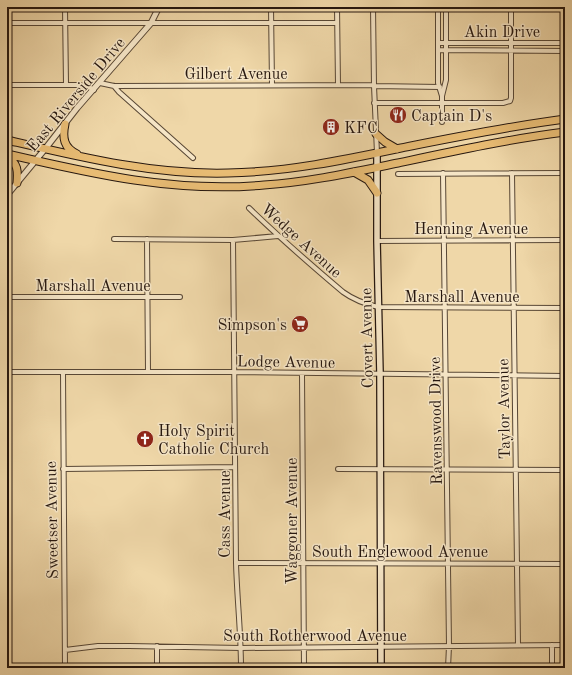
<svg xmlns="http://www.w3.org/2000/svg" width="572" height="675" font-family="'Old Standard TT',serif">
<rect width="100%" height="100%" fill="#efd7a8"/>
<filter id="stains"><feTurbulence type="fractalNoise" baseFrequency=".005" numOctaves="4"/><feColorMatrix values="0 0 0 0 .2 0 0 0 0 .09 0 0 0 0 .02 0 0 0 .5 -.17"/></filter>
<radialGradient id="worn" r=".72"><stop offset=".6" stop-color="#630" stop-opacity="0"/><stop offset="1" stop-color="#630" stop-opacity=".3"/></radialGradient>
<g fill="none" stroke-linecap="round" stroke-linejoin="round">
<defs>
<path id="minor" d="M 65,7 L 66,85
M 271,7 L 272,85
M 337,7 L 338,85
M 373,7 L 374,86 L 377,153
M 438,7 L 438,83 L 442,96 L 442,122
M 7,23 L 337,23
M 438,43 L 565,43
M 438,50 L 565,51
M 100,83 L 114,86 L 374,85
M 7,85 L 77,85 L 87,86 L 94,90
M 114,86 L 119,92 L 193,158
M 374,86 L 440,87
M 442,96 L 446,80 L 446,7
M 374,103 L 503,103 L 510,101 L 511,98 L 511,7
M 443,173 L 449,646 L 448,668
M 512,173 L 518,645
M 398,174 L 565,173
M 249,208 C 279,237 311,265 343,292 C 354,300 365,304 378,307 L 565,308
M 114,239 L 233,240 L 278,236
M 147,239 L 148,372
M 233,240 L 236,563 C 237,598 241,633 241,668
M 377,241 L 565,240
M 7,297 L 180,297
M 7,348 L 8,372
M 7,372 L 235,372 L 565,376
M 63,372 L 65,668
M 302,373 L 304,668
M 63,469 L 235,467
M 338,469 L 565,470
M 236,563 L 565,564
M 552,645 L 552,668
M 157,646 L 157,668
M 65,650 L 98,646 L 129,646 L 241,648 L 565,645"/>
<path id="tertiary" d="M 7,195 L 45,149 L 77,108 L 151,23 L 159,7"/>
<path id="secondary" d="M 377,153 L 377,241 L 380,374 L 381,668"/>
<path id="trunk" d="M 65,124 C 62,138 64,148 77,154
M 376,134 L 385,142 L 397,149
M 7,140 C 80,157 153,175 228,173 C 287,172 344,160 401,148 C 456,137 510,126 565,119
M 7,154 C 93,174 175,193 264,185 C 310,182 354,172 398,163 C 454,151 509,139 565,132
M 7,157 C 18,163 18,171 17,183
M 354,172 L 368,180 L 377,193"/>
</defs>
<use href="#minor" stroke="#584735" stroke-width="6"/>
<use href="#tertiary" stroke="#584735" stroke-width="7"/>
<use href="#secondary" stroke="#26170f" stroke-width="8"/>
<use href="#trunk" stroke="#26170f" stroke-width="9"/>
<use href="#minor" stroke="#f5e5c6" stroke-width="4"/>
<use href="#tertiary" stroke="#f5e5c6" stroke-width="5"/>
<use href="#secondary" stroke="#f5e5c6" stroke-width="5.5"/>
<use href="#trunk" stroke="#e8bc74" stroke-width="7"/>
</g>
<defs>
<symbol id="restaurant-disc" viewBox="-11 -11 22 22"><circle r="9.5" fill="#8f2418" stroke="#f5e5c6"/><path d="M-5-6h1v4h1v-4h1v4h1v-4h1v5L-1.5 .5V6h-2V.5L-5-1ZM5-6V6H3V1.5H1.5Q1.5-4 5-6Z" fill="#fff"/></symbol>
<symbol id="building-disc" viewBox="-11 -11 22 22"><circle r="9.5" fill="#8f2418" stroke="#f5e5c6"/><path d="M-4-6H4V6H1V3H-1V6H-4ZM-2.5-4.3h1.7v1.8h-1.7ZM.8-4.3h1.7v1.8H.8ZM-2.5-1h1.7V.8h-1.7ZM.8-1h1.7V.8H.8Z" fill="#fff"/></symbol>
<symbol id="supermarket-disc" viewBox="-11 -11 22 22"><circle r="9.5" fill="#8f2418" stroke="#f5e5c6"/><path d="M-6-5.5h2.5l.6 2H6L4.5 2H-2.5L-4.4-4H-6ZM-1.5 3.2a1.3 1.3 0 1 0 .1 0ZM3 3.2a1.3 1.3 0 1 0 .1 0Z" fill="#fff"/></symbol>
<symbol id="church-disc" viewBox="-11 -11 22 22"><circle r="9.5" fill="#8f2418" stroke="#f5e5c6"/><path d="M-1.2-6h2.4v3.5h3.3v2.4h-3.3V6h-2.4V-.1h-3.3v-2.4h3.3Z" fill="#fff"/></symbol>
</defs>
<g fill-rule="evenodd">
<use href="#restaurant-disc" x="388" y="105" width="20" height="20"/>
<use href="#building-disc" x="321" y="117" width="20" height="20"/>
<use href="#supermarket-disc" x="290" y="314" width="20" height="20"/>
<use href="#church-disc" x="135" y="429" width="20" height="20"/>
</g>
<g text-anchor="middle" stroke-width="3" stroke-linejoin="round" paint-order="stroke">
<g font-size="16" fill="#26170f" stroke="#f5e5c6">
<text x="502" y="37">Akin Drive</text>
<text x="236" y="79">Gilbert Avenue</text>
<text transform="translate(75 94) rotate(-50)" y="6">East Riverside Drive</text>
<text x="471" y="234">Henning Avenue</text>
<text transform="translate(302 240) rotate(42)" y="6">Wedge Avenue</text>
<text x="93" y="291">Marshall Avenue</text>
<text x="462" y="302">Marshall Avenue</text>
<text transform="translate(366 338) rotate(-91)" y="6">Covert Avenue</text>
<text transform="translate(286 361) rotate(1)" y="6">Lodge Avenue</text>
<text transform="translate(503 409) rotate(-91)" y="6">Taylor Avenue</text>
<text transform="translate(435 421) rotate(-91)" y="6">Ravenswood Drive</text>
<text transform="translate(224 514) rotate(-90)" y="6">Cass Avenue</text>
<text transform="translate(51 520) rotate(-91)" y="6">Sweetser Avenue</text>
<text transform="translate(291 521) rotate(-90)" y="6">Waggoner Avenue</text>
<text x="400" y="557">South Englewood Avenue</text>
<text x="315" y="641">South Rotherwood Avenue</text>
</g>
<g font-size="16" fill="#26170f" stroke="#f5e5c6" text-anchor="start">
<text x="411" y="121">Captain D's</text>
<text x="344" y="133">KFC</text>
<text x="287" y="330" text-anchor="end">Simpson's</text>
<text x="158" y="436">Holy Spirit<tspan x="158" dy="18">Catholic Church</tspan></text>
</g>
</g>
<rect width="572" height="675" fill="none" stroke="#efd7a8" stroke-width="24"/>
<rect x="8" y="8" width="556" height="659" fill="none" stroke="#26170f" stroke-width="2"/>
<rect x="12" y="12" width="548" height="651" fill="none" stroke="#26170f"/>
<rect width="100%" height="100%" filter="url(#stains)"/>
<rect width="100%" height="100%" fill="url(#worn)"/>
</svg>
